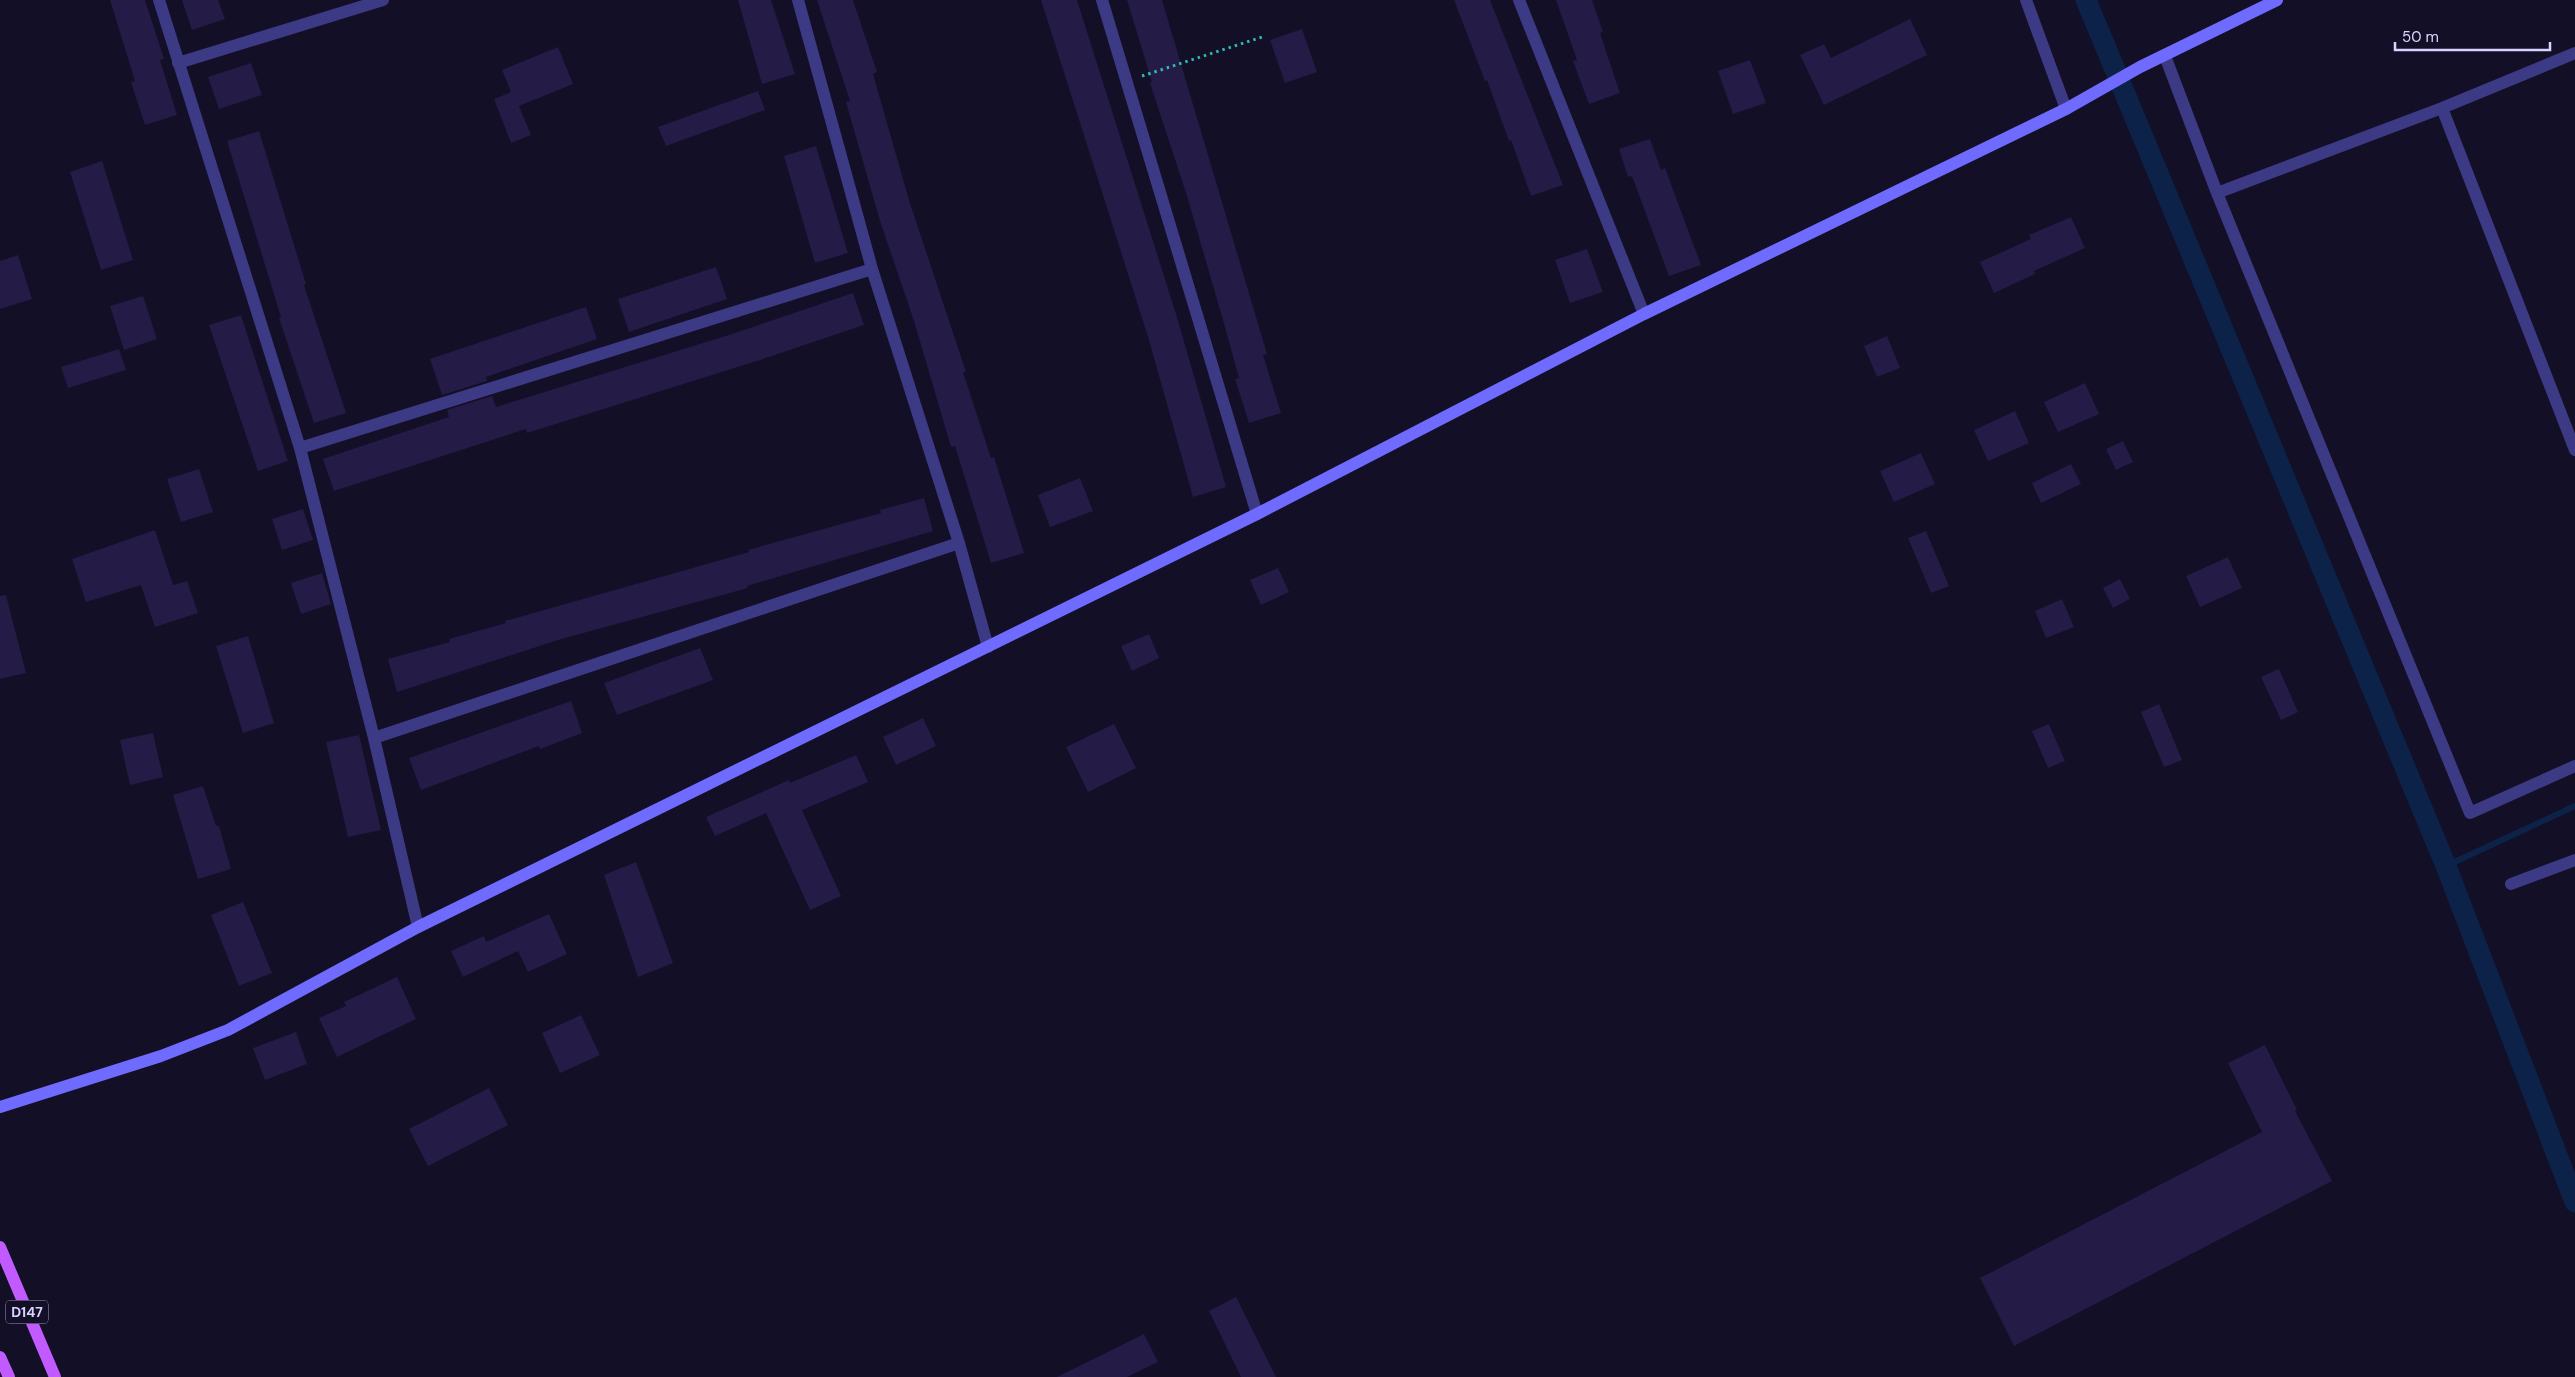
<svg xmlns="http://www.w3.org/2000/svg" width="2575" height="1377" font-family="'DM Sans',sans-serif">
<rect width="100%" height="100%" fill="#130f26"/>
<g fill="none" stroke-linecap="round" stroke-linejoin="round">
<path stroke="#0c2248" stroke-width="6" d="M 2446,866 L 2575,806"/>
<path stroke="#0c2248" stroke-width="21" d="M 2086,0 L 2446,866 L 2575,1202"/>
</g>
<path fill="#241b47" d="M 110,0 L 145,0 L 164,59 L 160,60 L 177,115 L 145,125 L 131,82 L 135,81 Z
M 182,0 L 218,0 L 225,19 L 192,30 Z
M 738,0 L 771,0 L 795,74 L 762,84 Z
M 817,0 L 853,0 L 877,72 L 873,74 L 909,200 L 966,372 L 963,372 L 991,458 L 994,457 L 1024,553 L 991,563 L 955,446 L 951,447 L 914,321 L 880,221 L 846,102 L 850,101 Z
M 1041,0 L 1077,0 L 1176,314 L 1226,487 L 1193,497 L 1149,340 Z
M 1127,0 L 1162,0 L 1267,354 L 1263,355 L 1281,413 L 1249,423 L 1235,379 L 1239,378 L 1223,320 L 1187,196 L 1150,83 L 1152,82 Z
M 1454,0 L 1490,0 L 1563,185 L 1531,196 L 1511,140 L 1509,141 L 1487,80 L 1485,81 Z
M 1556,0 L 1592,0 L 1603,32 L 1600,33 L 1620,93 L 1589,104 L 1573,61 L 1577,60 Z
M 1910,19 L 1927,55 L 1824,105 L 1800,55 L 1824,44 L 1831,58 Z
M 1302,29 L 1317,72 L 1285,83 L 1270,40 Z
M 558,47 L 573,84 L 519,106 L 531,135 L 511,143 L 494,99 L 511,92 L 502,70 Z
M 1750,60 L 1766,103 L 1733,114 L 1718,71 Z
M 251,63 L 262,95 L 219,109 L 208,77 Z
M 758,91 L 765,110 L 666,146 L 658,127 Z
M 259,131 L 306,284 L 304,285 L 346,413 L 314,423 L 279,318 L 281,317 L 227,141 Z
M 1650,139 L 1661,170 L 1665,168 L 1701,265 L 1669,276 L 1632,176 L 1628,177 L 1619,149 Z
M 816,146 L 848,253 L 815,263 L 784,156 Z
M 102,161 L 133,260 L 101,270 L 70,172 Z
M 2071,217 L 2085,248 L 2034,271 L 2035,274 L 1994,293 L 1980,262 L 2031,239 L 2029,235 Z
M 1587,249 L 1603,292 L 1570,303 L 1555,260 Z
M 18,255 L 32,299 L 0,309 L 0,261 Z
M 716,267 L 727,299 L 629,332 L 618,299 Z
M 853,293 L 864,325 L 760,360 L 527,433 L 526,429 L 334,491 L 323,459 L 449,417 L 447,410 L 492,396 L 496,407 L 732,334 Z
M 143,296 L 157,339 L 124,350 L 110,306 Z
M 586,307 L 597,339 L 486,377 L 487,381 L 442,395 L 430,359 Z
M 241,315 L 288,461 L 258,471 L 209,325 Z
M 1887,336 L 1900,368 L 1877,377 L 1864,346 Z
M 119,349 L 126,370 L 68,388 L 61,367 Z
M 2085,383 L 2099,414 L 2058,432 L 2044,402 Z
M 2015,411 L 2029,443 L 1988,461 L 1974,430 Z
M 2123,441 L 2133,462 L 2116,470 L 2106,449 Z
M 1921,453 L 1935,484 L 1894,502 L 1880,471 Z
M 2071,464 L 2081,484 L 2041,503 L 2032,483 Z
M 199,469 L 213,512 L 181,522 L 167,479 Z
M 1080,478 L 1093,511 L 1050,527 L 1038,495 Z
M 924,498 L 933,531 L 747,586 L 748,588 L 558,640 L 397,692 L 388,659 L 450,642 L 449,639 L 506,623 L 505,621 L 749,552 L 748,550 L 881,513 L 880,510 Z
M 303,509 L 313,540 L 282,550 L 272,519 Z
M 155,530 L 173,585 L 187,581 L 198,613 L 155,627 L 141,585 L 86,602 L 72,559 Z
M 1926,531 L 1949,586 L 1931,593 L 1908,538 Z
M 2228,557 L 2242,588 L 2200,607 L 2186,576 Z
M 1278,568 L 1289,592 L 1261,605 L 1250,580 Z
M 322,573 L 331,604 L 301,614 L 291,583 Z
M 2120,579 L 2130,599 L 2113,608 L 2103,588 Z
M 6,595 L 26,673 L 0,679 L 0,596 Z
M 2062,599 L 2074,627 L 2046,638 L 2035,611 Z
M 1149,634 L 1159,658 L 1132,671 L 1121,646 Z
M 248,636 L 274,723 L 243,733 L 216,646 Z
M 700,648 L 713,680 L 617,715 L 604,683 Z
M 2279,669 L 2298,712 L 2281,720 L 2261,677 Z
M 571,701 L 582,733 L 540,749 L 539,746 L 421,790 L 409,758 Z
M 2159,704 L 2182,760 L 2164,767 L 2141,712 Z
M 923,718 L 936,746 L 896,765 L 883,737 Z
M 1114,724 L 1136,768 L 1088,792 L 1066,747 Z
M 2049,724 L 2065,761 L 2048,768 L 2032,731 Z
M 153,733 L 163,777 L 130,785 L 120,740 Z
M 359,735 L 381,830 L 348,837 L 326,742 Z
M 856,755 L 868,782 L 802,810 L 841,896 L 810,910 L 766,813 L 715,836 L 706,817 L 789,780 L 790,783 Z
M 203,786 L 216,826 L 219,826 L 231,869 L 198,879 L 173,795 Z
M 636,862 L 673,963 L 638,977 L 604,875 Z
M 243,902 L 272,973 L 239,986 L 211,915 Z
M 549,914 L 567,954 L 528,972 L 518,951 L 463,977 L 451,951 L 484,936 L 486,942 Z
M 397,977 L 416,1019 L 337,1057 L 319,1018 L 346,1006 L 344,1002 Z
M 581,1015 L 600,1055 L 560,1073 L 542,1033 Z
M 296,1032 L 307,1064 L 265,1080 L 253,1048 Z
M 2265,1045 L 2297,1110 L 2295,1111 L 2332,1181 L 2014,1346 L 1980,1278 L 2262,1132 L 2228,1063 Z
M 489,1088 L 508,1125 L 428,1166 L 409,1129 Z
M 1236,1297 L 1276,1377 L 1241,1377 L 1209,1311 Z
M 1144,1334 L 1158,1362 L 1127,1377 L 1057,1377 Z"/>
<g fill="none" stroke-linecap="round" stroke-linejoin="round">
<path stroke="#2fb8b0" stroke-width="3" stroke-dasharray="2.5 4" stroke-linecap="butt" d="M 1142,76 L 1262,37"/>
<path stroke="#3d3a85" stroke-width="12" d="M 159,0 L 300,448 L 374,738 L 418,927
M 798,0 L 872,269 L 959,543 L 988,647
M 1102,0 L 1257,514
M 1519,0 L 1644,314
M 2026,0 L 2066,109
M 2165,56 L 2217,193 L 2470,813 L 2575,766
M 178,63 L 383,0
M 2442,108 L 2575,450
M 2217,193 L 2442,108 L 2575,53
M 300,448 L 872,269
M 374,738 L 959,543
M 2511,884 L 2575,860"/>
<path stroke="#6f6bff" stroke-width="12" d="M 0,1107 L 161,1056 L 228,1030 L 418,927 L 1257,514 L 1644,314 L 2066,109 L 2140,67 L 2277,0"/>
<path stroke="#c25bff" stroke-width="12" d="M 0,1247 L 55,1377
M 0,1357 L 9,1377"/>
</g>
<g text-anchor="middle" stroke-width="4" stroke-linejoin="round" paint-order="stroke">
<rect fill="#130f26" stroke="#9e99be" stroke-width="1" x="6" y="1300.5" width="42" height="23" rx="4"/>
<g font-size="14" font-weight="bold" fill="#d9d4ff">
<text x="27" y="1317">D147</text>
</g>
</g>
<path d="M2395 42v8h155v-8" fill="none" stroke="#d9d4ff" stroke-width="2.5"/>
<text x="2402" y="42" font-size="15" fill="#d9d4ff" stroke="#130f26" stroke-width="4" paint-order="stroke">50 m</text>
</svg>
